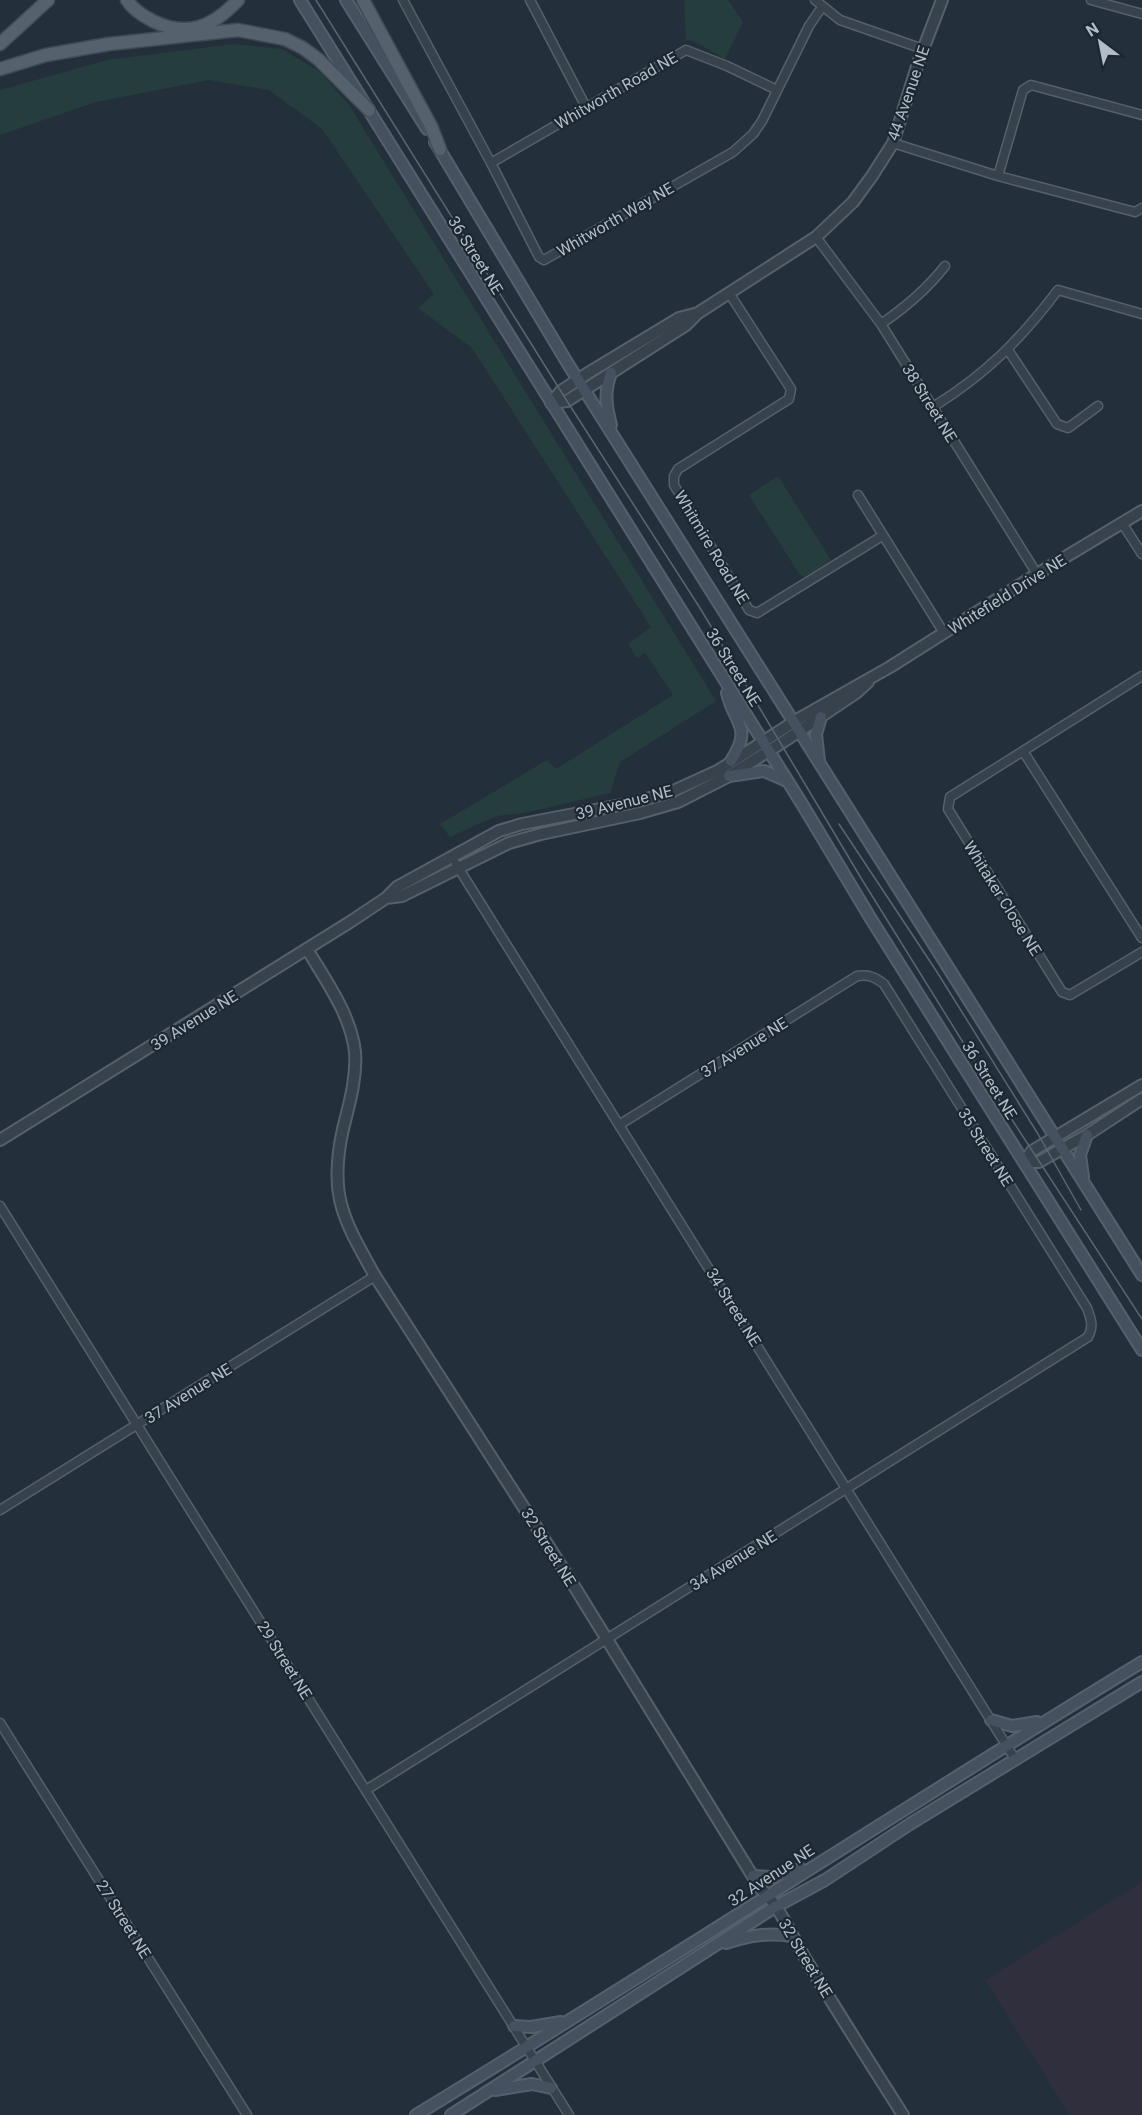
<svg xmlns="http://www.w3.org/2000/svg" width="1142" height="2115" font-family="Roboto,sans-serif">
<rect width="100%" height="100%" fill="#23303c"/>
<path fill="#2f2f3d" d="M 1142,1882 L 1142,2115 L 1070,2115 L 985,1980 Z"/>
<path fill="#253d3d" d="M 684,0 L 728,0 L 743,22 L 725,59 C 714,54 697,40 686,40 Z
M 234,44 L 282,49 L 320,72 L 349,105 L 716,701 L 620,762 L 610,793 L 524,813 L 497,816 L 450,837 L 440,824 L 547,760 L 556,769 L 673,695 L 645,653 L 637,658 L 628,644 L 651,627 L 472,348 L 418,308 L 434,294 L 322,129 L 269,90 L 209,80 L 96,102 L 0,135 L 0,90 L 107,60 Z
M 778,476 L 831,560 L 805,577 L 800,575 L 749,495 Z"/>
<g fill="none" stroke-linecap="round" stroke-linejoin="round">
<defs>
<path id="minor" d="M 403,0 L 491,163 L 539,257 L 544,260 L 733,152 L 753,134 L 762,121 L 809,26 L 822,7
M 530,0 L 586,107
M 815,0 L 840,20 L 923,49
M 1091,0 L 1142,14
M 893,143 L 998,176 L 1135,212 L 1142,208
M 491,163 L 686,50 L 727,66 L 777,90
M 998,176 L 1023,90 L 1031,85 L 1142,115
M 816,237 L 881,324 L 1037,574
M 729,293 L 791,389 L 789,399 L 678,469 L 674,476 L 674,485 L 749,610 L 757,613 L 882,536
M 881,324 C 906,307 927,289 945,266
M 1008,350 L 1057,424 L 1068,428 L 1098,406
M 933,407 C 986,374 1020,340 1058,290 L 1142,314
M 858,495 L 944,633
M 1122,523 L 1142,554
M 1142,676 L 950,797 L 948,809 L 1062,992 L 1070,995 L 1142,952
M 1023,751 L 1142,938
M 456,864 L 1015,1759
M 0,1206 L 569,2115
M 0,1510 L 375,1276
M 0,1723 L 247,2115
M 366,1790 L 1088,1337 C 1094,1326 1091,1319 1087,1308 L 884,984 C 875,977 868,974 857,976 L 619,1125"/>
<path id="tertiary" d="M 551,403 L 567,401 L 686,325 L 698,313 L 816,237 L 853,202 L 872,176 L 893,143 L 919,60 L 942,0
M 551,403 L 561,391 L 588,373 L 679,318 L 698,313
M 386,898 L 402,896 L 509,843 L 541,834 L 640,813 L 678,802 L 729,776 L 786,740 L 856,693 L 868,682
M 307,949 C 326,981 351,1015 355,1052 C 357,1078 349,1105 343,1129 C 328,1196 344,1220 375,1276 L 571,1581 L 760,1888 C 780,1906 791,1935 805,1958 C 837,2011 870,2063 903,2115
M 0,1140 L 350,922 L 386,898 L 397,887 L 499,831 L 522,824 L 636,802 L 671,792 L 719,770 L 800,718 L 890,667 L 1037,574 L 1142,511
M 1024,1162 L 1032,1151 L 1142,1085
M 1024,1162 L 1039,1162 L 1087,1135 L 1142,1099"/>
<path id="secondary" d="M 300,0 L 802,804 L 871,919 L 1142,1350
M 346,0 L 427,129
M 435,142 L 568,364 L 1142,1275
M 611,373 C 604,392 606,406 611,425
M 727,693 C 735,726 753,726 731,761
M 819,761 L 816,734 L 821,717
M 729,776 L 764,771 L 787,781
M 1083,1177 L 1080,1155 L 1087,1135
M 991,1720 L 1012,1726 L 1037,1722
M 753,1876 L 772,1877 L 801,1869
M 726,1943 C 748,1936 768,1932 792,1936
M 514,2026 L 531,2027 L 561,2022
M 495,2090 L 532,2084 L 551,2088
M 416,2115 C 659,1967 898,1811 1142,1662
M 451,2115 L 775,1907 L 825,1880 L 910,1824 L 1142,1682"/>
<path id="primary" d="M 127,0 C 133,10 143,16 153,21 C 187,38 213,27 238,0
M 363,0 L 431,126 L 440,149
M 0,44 L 48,0
M 0,69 L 46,55 L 109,44 L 238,30 L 285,39 L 303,48 L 318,59 L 369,110"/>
</defs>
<use href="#minor" stroke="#55606a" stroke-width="11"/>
<use href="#tertiary" stroke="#55606a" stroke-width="14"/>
<use href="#secondary" stroke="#55606a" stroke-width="14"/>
<use href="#primary" stroke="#404b55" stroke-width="15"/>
<use href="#minor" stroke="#37424c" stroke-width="8"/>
<use href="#tertiary" stroke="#37424c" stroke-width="10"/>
<use href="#secondary" stroke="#45515f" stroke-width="10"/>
<use href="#primary" stroke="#55616c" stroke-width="12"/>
<path stroke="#596673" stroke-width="1.5" d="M 316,0 L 567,401 L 700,608 L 861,878 L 992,1089 L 1142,1319
M 839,824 L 937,972 L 1038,1134 L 1081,1210"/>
</g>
<g text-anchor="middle" stroke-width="4.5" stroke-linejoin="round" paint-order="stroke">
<g font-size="16" fill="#b2bdc8" stroke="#1c2731">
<text transform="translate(616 90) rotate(-30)" y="6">Whitworth Road NE</text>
<text transform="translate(908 93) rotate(-71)" y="6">44 Avenue NE</text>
<text transform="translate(615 219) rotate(-30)" y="6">Whitworth Way NE</text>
<text transform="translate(476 255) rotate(58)" y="6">36 Street NE</text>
<text transform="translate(930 403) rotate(58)" y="6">38 Street NE</text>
<text transform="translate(712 547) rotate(59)" y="6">Whitmire Road NE</text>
<text transform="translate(1007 594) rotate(-32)" y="6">Whitefield Drive NE</text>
<text transform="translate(734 667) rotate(58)" y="6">36 Street NE</text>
<text transform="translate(624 802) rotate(-14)" y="6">39 Avenue NE</text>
<text transform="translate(1003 898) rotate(58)" y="6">Whitaker Close NE</text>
<text transform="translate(194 1020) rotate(-32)" y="6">39 Avenue NE</text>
<text transform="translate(744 1047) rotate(-32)" y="6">37 Avenue NE</text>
<text transform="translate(990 1080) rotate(58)" y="6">36 Street NE</text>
<text transform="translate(986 1147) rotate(58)" y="6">35 Street NE</text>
<text transform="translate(734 1307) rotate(58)" y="6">34 Street NE</text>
<text transform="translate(188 1393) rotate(-32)" y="6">37 Avenue NE</text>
<text transform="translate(549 1547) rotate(58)" y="6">32 Street NE</text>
<text transform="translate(733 1560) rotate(-32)" y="6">34 Avenue NE</text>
<text transform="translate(285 1660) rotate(58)" y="6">29 Street NE</text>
<text transform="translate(771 1875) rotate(-33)" y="6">32 Avenue NE</text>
<text transform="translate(124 1919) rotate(58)" y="6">27 Street NE</text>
<text transform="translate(806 1958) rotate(59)" y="6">32 Street NE</text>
</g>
</g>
<g transform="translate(1100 42) rotate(328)" stroke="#1c2731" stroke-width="4.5" paint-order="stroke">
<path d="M0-4.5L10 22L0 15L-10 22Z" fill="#b2bdc8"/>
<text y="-9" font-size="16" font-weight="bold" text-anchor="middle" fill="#b2bdc8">N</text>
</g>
</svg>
